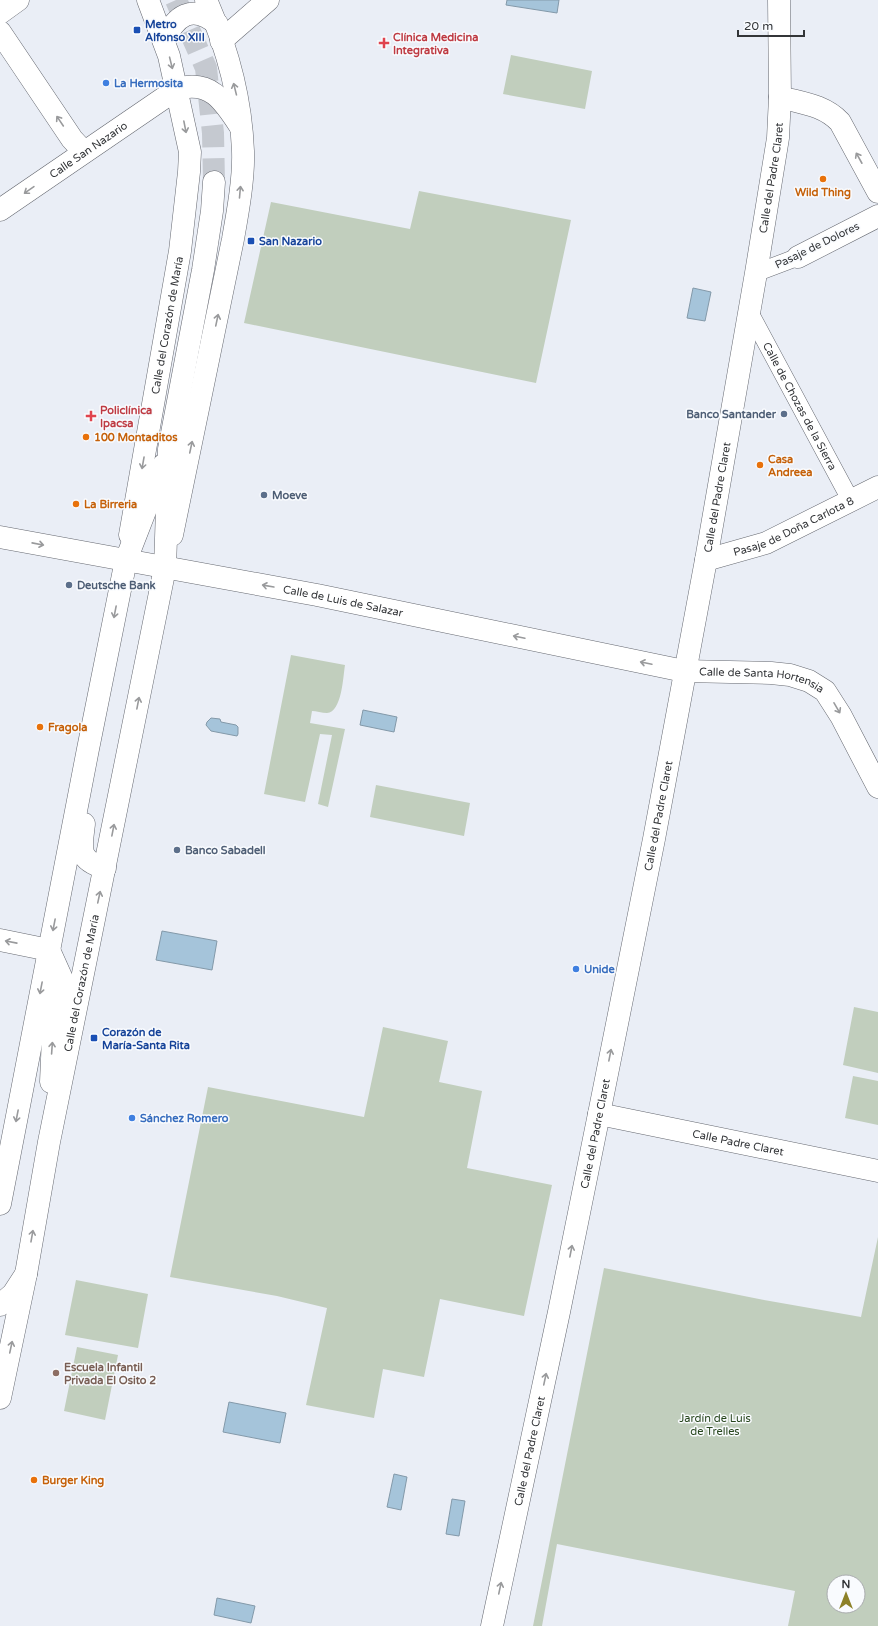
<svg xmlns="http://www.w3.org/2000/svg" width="878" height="1626" font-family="'Varela Round',sans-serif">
<rect width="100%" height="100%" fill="#eaeef6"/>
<path fill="#c1cebd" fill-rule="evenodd" d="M 511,55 L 592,71 L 585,109 L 503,94 Z
M 419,191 L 571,220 L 536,383 L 244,323 L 271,202 L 410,229 Z
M 291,655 L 345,665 C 343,677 342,712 327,713 C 322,713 316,711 312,711 L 310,723 L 345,729 L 328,807 L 318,804 L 332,735 L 320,734 L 305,802 L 264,794 Z
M 376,785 L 470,803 L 464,836 L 370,817 Z
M 854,1007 L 878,1012 L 878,1073 L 843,1065 Z
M 383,1027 L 448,1041 L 439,1082 L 482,1091 L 467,1168 L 552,1185 L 524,1316 L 440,1299 L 424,1377 L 383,1369 L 374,1418 L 306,1405 L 327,1308 L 277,1296 L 170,1277 L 208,1087 L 364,1117 Z
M 853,1076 L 878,1081 L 878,1125 L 845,1118 Z
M 878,1237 L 878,1626 L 788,1626 L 795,1591 L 557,1544 L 542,1626 L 533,1626 L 604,1268 L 764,1300 L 861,1317 ZM 834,1582 L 858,1582 L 858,1606 L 834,1606 Z
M 76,1280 L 148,1294 L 138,1348 L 65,1335 Z
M 77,1347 L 118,1355 L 105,1420 L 64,1411 Z"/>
<path fill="#a5c4da" stroke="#8399a9" d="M 507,0 L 559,0 L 557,13 L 506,5 Z
M 693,288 L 711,292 L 705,321 L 687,318 Z
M 363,710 L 397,717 L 394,732 L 360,725 Z
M 211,718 L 220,719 L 221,722 L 236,725 L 238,727 L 238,734 L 237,736 L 211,731 L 206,725 L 207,722 Z
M 162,931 L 217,941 L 212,970 L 156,960 Z
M 229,1402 L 286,1413 L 280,1443 L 223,1432 Z
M 394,1474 L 407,1477 L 401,1510 L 387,1507 Z
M 452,1499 L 465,1501 L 459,1536 L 446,1534 Z
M 217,1598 L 255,1606 L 251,1623 L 214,1615 Z"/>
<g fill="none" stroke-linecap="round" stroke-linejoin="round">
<path stroke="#c5c9d0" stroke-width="22" stroke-dasharray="22 11" stroke-linecap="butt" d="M 176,0 L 206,68 L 213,133 L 214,182"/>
<defs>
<g id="pedestrian">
<path d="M 756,273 L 798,257"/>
<path id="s1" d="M 749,311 L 851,501"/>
</g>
<g id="minor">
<path d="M 0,32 L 72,139 L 84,152"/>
<path d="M 164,41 C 175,16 192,3 217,24"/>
<path d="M 221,41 L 268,0"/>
<path d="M 780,97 C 802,103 824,105 840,122 L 878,192"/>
<path id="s2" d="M 0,210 L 177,89 C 210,79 224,101 240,126"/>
<path d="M 798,257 L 878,216"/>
<path id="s3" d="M 130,535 L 180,251 L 189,172 L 190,152 L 169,56 L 148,0"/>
<path d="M 172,535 L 233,239 C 238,211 244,178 243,151 C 241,99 227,47 206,0"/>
<path id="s4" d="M 0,537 L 317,595 L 684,671 L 771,673 L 790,675 L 809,681 L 825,691 L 841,716 L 878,787"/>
<path id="s5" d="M 706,560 L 766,543 L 878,487"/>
<path d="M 0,940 L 49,950"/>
<path id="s6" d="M 599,1114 L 878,1171"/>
<path d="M 0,1305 L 13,1294 L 26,1274"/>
<path id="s7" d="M 492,1626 L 559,1312 L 599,1114 L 654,839 L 706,560 L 756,273 L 778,138 L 780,97 L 779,0"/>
</g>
<g id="tertiary">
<path d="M 0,13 L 18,0"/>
<path d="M 84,824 C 81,849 77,860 105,868"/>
<path d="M 49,950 L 62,979 L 53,1036 L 51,1082"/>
<path d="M 0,1204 L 88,749 L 126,560 L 163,465"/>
<path id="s8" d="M 0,1398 L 26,1274 L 49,1142 L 165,568 L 169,449 L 203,270 L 212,211 L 214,182"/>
</g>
</defs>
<use href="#pedestrian" stroke="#656870" stroke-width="18"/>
<use href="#minor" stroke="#656870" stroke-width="23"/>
<use href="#tertiary" stroke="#656870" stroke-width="23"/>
<use href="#pedestrian" stroke="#fff" stroke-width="17"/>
<use href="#minor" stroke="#fff" stroke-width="22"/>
<use href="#tertiary" stroke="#fff" stroke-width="22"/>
</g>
<defs><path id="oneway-shaft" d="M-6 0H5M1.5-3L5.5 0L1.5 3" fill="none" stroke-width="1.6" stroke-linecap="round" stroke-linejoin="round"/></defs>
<g stroke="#999a9c">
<use href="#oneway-shaft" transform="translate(171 63) rotate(76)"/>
<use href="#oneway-shaft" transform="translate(235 89) rotate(-104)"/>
<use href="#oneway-shaft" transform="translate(60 121) rotate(-124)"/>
<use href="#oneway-shaft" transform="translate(185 127) rotate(79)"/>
<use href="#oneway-shaft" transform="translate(859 158) rotate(-119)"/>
<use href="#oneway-shaft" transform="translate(29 190) rotate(145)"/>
<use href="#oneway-shaft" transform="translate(240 192) rotate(-85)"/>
<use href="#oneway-shaft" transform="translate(217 320) rotate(-78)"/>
<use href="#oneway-shaft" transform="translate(191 447) rotate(-78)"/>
<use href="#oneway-shaft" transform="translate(143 463) rotate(100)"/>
<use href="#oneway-shaft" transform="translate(38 544) rotate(11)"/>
<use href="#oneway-shaft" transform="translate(268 586) rotate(-170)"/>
<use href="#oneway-shaft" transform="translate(115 612) rotate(101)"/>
<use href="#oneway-shaft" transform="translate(519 637) rotate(-168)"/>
<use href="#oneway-shaft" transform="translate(646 663) rotate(-168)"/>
<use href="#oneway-shaft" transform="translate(138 703) rotate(-79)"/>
<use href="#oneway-shaft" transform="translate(837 708) rotate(60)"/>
<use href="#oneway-shaft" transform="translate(113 830) rotate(-79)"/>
<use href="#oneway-shaft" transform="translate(99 897) rotate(-78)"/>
<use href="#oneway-shaft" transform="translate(54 925) rotate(101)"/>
<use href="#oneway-shaft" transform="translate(11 942) rotate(-169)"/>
<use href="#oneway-shaft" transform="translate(41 988) rotate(101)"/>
<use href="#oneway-shaft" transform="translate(52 1048) rotate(-86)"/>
<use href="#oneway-shaft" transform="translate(610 1055) rotate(-79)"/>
<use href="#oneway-shaft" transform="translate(17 1116) rotate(101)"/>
<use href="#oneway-shaft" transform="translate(32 1236) rotate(-80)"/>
<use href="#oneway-shaft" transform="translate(571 1251) rotate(-79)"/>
<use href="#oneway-shaft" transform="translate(11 1347) rotate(-78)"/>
<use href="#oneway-shaft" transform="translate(545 1379) rotate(-78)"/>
<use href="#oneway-shaft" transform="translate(500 1588) rotate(-78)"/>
</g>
<g fill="#1a4fb4" stroke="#f9fbfe" stroke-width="1.5">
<rect x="133" y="26" width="8" height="8" rx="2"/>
<rect x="247" y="237" width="8" height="8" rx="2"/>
<rect x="90" y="1034" width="8" height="8" rx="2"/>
</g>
<g fill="#e0444e" stroke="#f9fbfe" stroke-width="1.5">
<path d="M382 37h4v4h4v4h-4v4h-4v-4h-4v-4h4z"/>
<path d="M89 410h4v4h4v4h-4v4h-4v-4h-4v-4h4z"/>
</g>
<g fill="#3f7fe0" stroke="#f9fbfe" stroke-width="1.5">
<circle cx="106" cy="83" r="4"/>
<circle cx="576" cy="969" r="4"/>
<circle cx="132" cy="1118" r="4"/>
</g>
<g fill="#e8710a" stroke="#f9fbfe" stroke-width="1.5">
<circle cx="823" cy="179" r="4"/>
<circle cx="86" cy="437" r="4"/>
<circle cx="760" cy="465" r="4"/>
<circle cx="76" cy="504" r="4"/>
<circle cx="40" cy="727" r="4"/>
<circle cx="34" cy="1480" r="4"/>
</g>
<g fill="#5c6f8a" stroke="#f9fbfe" stroke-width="1.5">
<circle cx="784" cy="414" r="4"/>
<circle cx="264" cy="495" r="4"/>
<circle cx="69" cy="585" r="4"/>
<circle cx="177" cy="850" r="4"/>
</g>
<circle fill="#8d6e63" stroke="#f9fbfe" stroke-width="1.5" cx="56" cy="1373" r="4"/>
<g text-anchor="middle" stroke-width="3" stroke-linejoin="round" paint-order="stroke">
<g font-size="11" font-weight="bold" fill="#164399" stroke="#f9fbfe" text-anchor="start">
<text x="145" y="28">Metro<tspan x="145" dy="13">Alfonso XIII</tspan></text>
<text x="259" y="245">San Nazario</text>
<text x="102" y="1036">Corazón de<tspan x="102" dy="13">María-Santa Rita</tspan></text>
</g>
<g font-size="11" font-weight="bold" fill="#be3a42" stroke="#f9fbfe" text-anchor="start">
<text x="393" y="41">Clínica Medicina<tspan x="393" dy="13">Integrativa</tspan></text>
<text x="100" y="414">Policlínica<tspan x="100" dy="13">Ipacsa</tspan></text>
</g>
<g font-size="11" font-weight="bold" fill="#366cbe" stroke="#f9fbfe" text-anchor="start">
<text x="114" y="87">La Hermosita</text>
<text x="584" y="973">Unide</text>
<text x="140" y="1122">Sánchez Romero</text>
</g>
<g font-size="11" fill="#333538" stroke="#f9fbfe">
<text dy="4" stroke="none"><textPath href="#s2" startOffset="107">Calle San Nazario</textPath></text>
<text dy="4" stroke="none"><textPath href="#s7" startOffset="1475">Calle del Padre Claret</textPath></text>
<text transform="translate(817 245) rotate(-26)" y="4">Pasaje de Dolores</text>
<text dy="4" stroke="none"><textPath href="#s3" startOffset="213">Calle del Corazón de María</textPath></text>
<text dy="4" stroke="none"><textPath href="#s1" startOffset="108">Calle de Chozas de la Sierra</textPath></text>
<text dy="4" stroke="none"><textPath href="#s7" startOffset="1151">Calle del Padre Claret</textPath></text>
<text dy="4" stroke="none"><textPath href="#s5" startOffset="94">Pasaje de Doña Carlota 8</textPath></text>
<text dy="4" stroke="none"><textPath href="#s4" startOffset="349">Calle de Luis de Salazar</textPath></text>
<text dy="4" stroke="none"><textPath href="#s4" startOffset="776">Calle de Santa Hortensia</textPath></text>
<text dy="4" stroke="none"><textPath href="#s7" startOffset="827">Calle del Padre Claret</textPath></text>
<text dy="4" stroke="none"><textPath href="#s8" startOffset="423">Calle del Corazón de María</textPath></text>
<text dy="4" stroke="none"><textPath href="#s7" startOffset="503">Calle del Padre Claret</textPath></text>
<text dy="4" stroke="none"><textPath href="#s6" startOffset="142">Calle Padre Claret</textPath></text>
<text dy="4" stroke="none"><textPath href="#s7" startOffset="179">Calle del Padre Claret</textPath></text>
</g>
<g font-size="11" font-weight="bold" fill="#c56008" stroke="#f9fbfe" text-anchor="start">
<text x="823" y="196" text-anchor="middle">Wild Thing</text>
<text x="94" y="441">100 Montaditos</text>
<text x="768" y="463">Casa<tspan x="768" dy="13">Andreea</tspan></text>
<text x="84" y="508">La Birreria</text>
<text x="48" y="731">Fragola</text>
<text x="42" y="1484">Burger King</text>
</g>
<g font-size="11" font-weight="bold" fill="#4e5e75" stroke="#f9fbfe" text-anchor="start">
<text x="776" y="418" text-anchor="end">Banco Santander</text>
<text x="272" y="499">Moeve</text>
<text x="77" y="589">Deutsche Bank</text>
<text x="185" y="854">Banco Sabadell</text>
</g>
<g font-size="11" font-weight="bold" fill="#785e54" stroke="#f9fbfe" text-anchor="start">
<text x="64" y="1371">Escuela Infantil<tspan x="64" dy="13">Privada El Osito 2</tspan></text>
</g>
<g font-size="11" fill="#26451c" stroke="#f9fbfe">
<text x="715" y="1422">Jardín de Luis<tspan x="715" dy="13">de Trelles</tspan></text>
</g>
</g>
<g transform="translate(846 1594)"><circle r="19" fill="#f9fbfe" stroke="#aaacaf"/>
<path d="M0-3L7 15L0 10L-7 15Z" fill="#8d8128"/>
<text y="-6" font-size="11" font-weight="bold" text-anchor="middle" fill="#333538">N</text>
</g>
<path d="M738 30v6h66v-6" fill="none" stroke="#333538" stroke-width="2"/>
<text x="744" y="30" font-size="12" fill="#333538" stroke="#f9fbfe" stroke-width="3" paint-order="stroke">20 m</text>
</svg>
